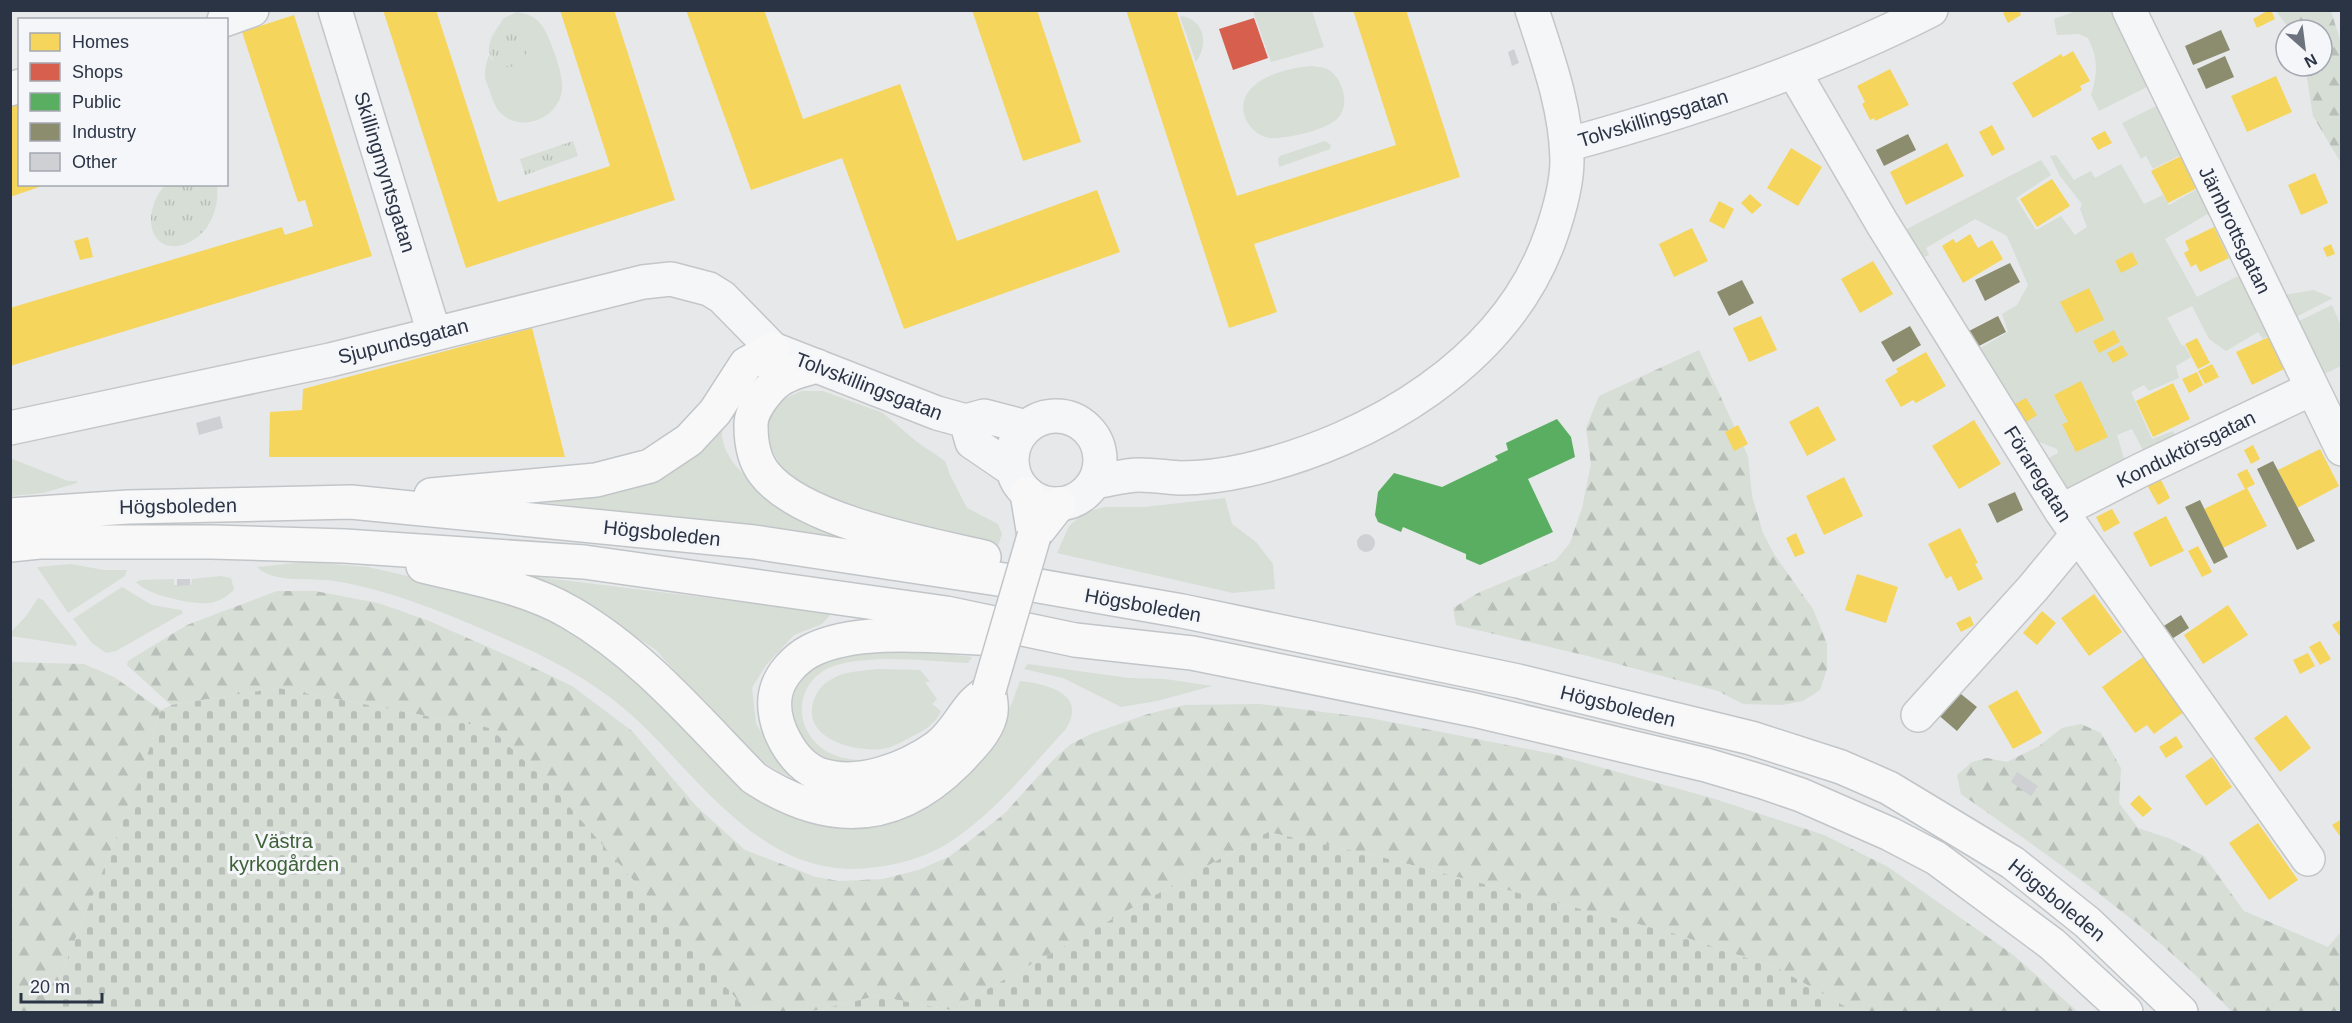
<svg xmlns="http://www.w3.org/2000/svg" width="2352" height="1023" font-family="Arial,sans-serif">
<defs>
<pattern id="forest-firs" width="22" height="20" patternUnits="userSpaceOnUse" patternTransform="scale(1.5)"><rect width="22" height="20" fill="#d6ded6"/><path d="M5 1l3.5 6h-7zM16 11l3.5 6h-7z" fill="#b8bfb9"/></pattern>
<pattern id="cemetery-stones" width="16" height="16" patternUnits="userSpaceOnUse" patternTransform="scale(1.5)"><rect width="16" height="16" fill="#d6ded6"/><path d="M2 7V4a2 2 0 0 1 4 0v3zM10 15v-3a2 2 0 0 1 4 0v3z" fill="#b8bfb9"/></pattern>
<pattern id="park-tufts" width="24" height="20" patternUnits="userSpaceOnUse" patternTransform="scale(1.5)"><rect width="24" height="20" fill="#d6ded6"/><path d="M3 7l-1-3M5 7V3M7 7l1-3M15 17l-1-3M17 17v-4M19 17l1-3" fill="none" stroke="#b8bfb9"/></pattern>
</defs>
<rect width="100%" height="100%" fill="#e6e8ea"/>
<path fill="#d6ded6" d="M 1253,11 L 1312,11 L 1324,47 L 1271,62 Z
M 2076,11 L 2120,11 L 2151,85 L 2099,111 L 2091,95 C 2098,74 2098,58 2088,38 L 2079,34 L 2057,35 L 2054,19 Z
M 517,12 C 538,15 544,26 551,44 C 556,57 563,76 562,89 C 560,116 525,133 503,115 C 496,110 492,99 490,91 C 488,85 484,79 485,73 C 485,67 487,61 489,55 L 493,61 L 496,33 L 490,39 L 504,18 Z
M 1182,16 C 1206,21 1208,45 1196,62 L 1180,17 Z
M 1311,66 C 1317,67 1324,67 1329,70 C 1343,79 1351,106 1337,119 C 1325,130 1293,137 1277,138 C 1253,141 1233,111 1249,91 C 1263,74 1290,68 1311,66 Z
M 2158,105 L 2216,209 L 2165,239 L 2197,297 L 2236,277 L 2245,278 L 2273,333 L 2263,339 L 2258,332 L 2226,351 L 2209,339 L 2192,306 L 2167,318 L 2182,346 L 2184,345 L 2191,357 L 2176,366 L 2179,378 L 2149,391 L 2144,385 L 2131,392 L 2152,439 L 2173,431 L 2177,440 L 2145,454 L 2132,429 L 2117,435 L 2126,465 L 2078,490 L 2064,490 L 2045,460 L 2058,453 L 2057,449 L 2030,438 L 1977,350 L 2008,332 L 2002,314 L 2017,305 L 2028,285 L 2007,236 L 1975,219 L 1926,248 L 1929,255 L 1919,259 L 1903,231 L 2041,160 L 2051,175 L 2016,198 L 2036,230 L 2061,216 L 2075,235 L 2087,227 L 2080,209 L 2082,204 L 2060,176 L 2050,156 L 2056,155 L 2074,180 L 2091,171 L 2095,178 L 2121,164 L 2144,204 L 2163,195 L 2169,205 L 2199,188 L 2181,155 L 2153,169 L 2146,156 L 2141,159 L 2122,123 Z
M 1325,141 L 1331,145 L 1330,149 L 1279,167 L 1278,159 L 1280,156 Z
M 2313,290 L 2333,298 L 2294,318 L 2284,295 Z
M 2332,305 L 2341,326 L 2341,366 L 2320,376 L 2295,323 Z
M 802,391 L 823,391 L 883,413 L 917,442 L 945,461 L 950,475 L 967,508 L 998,524 L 1002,534 L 998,546 L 992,546 C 959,537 927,528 894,519 C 861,510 824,502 796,481 C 782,471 767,447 768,430 C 770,407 783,398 802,391 Z
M 727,408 C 725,416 722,427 722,436 C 727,482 808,517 844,537 L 547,503 L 555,496 L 655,480 L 686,462 L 711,434 Z
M 10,458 L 68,481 L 77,481 L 77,483 L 43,493 L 11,496 Z
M 1225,498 L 1232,524 L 1256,542 L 1273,564 L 1275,589 L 1233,593 L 1057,553 L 1069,526 L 1084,513 L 1104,507 L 1144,507 Z
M 306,562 L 368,567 L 421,579 L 500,599 L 568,625 L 603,648 L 761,801 L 788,814 L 822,823 L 996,739 L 1007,716 L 1020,681 C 1047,684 1089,694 1065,730 C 1028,770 992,816 945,845 C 925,857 900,864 877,867 C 768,884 705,784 636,719 C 603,688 561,664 519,645 C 460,619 399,592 335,581 C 311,577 274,584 257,567 Z
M 71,564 L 104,570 L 127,570 L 125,576 L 68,613 L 37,567 Z
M 521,575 L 832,613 L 822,624 L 794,635 L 766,665 L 752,688 L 756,724 L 791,778 L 759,760 L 711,712 L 656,650 L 587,605 Z
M 220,576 L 231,578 L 234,589 C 230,595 221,600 214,602 C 199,607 146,595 136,582 L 141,580 L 174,579 L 174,585 L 191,585 L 192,579 Z
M 122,587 L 152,605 L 181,610 L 183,613 L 116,651 L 106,653 L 92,643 L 73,619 Z
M 38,598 L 43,600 L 77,643 L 76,646 L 11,636 L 11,632 L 27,615 Z
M 905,649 L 972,657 L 968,663 C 930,661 866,653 831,667 C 800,680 792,717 815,742 C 829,758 851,760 870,761 L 868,764 C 853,762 837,762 823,756 C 789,739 780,685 816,666 C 847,649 871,651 905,649 Z
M 1028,664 L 1129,678 L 1165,679 L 1212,686 L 1157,701 L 1121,707 L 1063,678 L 1024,669 Z
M 877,669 L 920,670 L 930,682 L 925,682 L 937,699 L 932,704 L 941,711 C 936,724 923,731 911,737 C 902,742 891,748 881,749 C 855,752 803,739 813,703 C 816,692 822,684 832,679 C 845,671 862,671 877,669 Z"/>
<path fill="url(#forest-firs)" d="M 2276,11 L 2331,11 L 2341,43 L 2341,163 L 2313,116 L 2305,66 L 2322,66 L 2322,30 L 2290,30 Z
M 1699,350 L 1748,456 L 1752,496 L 1763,533 L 1774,554 L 1813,609 L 1827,644 L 1827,669 L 1820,690 L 1803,701 L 1782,705 L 1743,704 L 1718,691 L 1588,656 L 1456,625 L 1453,608 L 1478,593 L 1556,560 L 1570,543 L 1582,508 L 1591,464 L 1586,428 L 1599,396 Z
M 277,591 L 315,591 L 378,603 L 429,621 L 513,658 L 572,686 L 632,731 L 697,807 L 745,850 L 816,877 L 839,881 L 883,879 L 918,870 L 949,857 L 1004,814 L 1055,758 L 1071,744 L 1091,734 L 1148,714 L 1185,705 L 1260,704 L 1370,718 L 1553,754 L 1715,799 L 1824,835 L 1888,867 L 2012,954 L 2078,1012 L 1855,1012 L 1777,968 L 1672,933 L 1377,856 L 1268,832 L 950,1010 L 877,996 L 809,1012 L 774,1012 L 740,1003 L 553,788 L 490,728 L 278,688 L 171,705 L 127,665 L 128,661 L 187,625 Z
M 11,662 L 84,664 L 114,677 L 161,710 L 140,779 L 60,977 L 49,1012 L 11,1012 Z
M 2081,724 L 2101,733 L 2121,768 L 2119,803 L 2138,828 L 2171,839 L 2204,856 L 2244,911 L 2328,947 L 2341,932 L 2341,1012 L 2232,1012 C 2153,927 2056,861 1961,794 L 1957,775 L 1972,762 L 1987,758 L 2007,762 L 2039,746 L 2062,728 Z"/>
<path fill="url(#cemetery-stones)" d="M 278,688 L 490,728 L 553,788 L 740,1003 L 774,1012 L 49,1012 L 60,977 L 140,779 L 161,710 L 171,705 Z
M 1268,832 L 1377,856 L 1672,933 L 1777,968 L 1855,1012 L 809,1012 L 877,996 L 950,1010 Z"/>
<path fill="url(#park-tufts)" d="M489 48a19 19 0 1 1 38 0a19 19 0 1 1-38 0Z
M 573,141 L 578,156 L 525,175 L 520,159 Z
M 165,185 L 217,185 C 223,248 150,268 151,218 C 152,205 157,194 165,185 Z"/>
<path fill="#f6d55c" d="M 383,10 L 436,10 L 498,202 L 610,166 L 560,10 L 614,10 L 675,200 L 466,268 Z
M 686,10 L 764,10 L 803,119 L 900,84 L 957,241 L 1097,190 L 1120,252 L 904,329 L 842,158 L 751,190 Z
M 972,10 L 1037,10 L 1081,142 L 1023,161 Z
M 1126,10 L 1176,10 L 1237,196 L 1396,145 L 1353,10 L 1406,10 L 1460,177 L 1254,244 L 1277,312 L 1229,328 Z
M 2008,10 L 2019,10 L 2021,15 L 2008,23 L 2003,13 Z
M 2269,10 L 2271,10 L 2275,19 L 2257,28 L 2253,19 Z
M 294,15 L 372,256 L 10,366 L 10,308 L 282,227 L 285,235 L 313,226 L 305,200 L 298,202 L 242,32 Z
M 2073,51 L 2090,81 L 2080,86 L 2082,90 L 2033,118 L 2012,83 L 2061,54 L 2063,57 Z
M 1890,69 L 1909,105 L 1875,121 L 1874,118 L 1870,120 L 1862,104 L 1865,102 L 1857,86 Z
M 2276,76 L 2292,112 L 2247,132 L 2231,96 Z
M 20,97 L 20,184 L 45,185 L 10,197 L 10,100 Z
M 1992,125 L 2005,149 L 1992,156 L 1979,132 Z
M 2105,131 L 2112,143 L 2098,150 L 2091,138 Z
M 1947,143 L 1964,176 L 1906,205 L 1890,172 Z
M 1791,148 L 1822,167 L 1798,206 L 1767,188 Z
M 2181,156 L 2197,188 L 2168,203 L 2151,171 Z
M 2315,173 L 2328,203 L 2301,215 L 2288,185 Z
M 2052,179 L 2070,206 L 2037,227 L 2020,199 Z
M 1750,194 L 1762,205 L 1752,214 L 1741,203 Z
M 1719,201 L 1734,209 L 1724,229 L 1709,221 Z
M 2214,227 L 2229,258 L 2200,272 L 2196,264 L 2191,267 L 2184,253 L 2189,250 L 2185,241 Z
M 1692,228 L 1708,261 L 1674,277 L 1659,244 Z
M 1970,234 L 1978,248 L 1992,240 L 2003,259 L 1963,283 L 1942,246 L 1953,239 L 1956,243 Z
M 88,237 L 93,257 L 80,260 L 74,241 Z
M 2331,244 L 2335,254 L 2327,257 L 2323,248 Z
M 2132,252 L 2138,264 L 2121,273 L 2115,261 Z
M 1873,261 L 1893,294 L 1860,313 L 1841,279 Z
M 2089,288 L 2104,320 L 2076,333 L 2060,302 Z
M 1761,316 L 1777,350 L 1749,362 L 1733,328 Z
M 532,328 L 565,457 L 269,457 L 270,412 L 302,410 L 303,389 Z
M 2114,330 L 2120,342 L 2099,353 L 2093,341 Z
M 2271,336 L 2286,368 L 2252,385 L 2236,352 Z
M 2197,338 L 2210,363 L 2198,369 L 2185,344 Z
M 2122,345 L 2128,355 L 2113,363 L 2107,353 Z
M 1926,352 L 1946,386 L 1916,403 L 1913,400 L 1901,407 L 1885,380 L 1898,372 L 1896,369 Z
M 2212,364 L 2219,377 L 2205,384 L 2198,371 Z
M 2197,372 L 2203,385 L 2189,393 L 2182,379 Z
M 2081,381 L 2108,437 L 2076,452 L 2062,424 L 2068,422 L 2054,395 Z
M 2173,383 L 2190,419 L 2153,437 L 2136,401 Z
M 2026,398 L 2037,415 L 2026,422 L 2015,404 Z
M 1818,406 L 1836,440 L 1807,456 L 1789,422 Z
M 1974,420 L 2001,464 L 1959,489 L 1932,446 Z
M 1738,425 L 1748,444 L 1734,451 L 1725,432 Z
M 2253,445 L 2260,459 L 2251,464 L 2244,450 Z
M 2320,449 L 2339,486 L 2297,508 L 2278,470 Z
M 2247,469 L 2255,484 L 2247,488 L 2267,526 L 2223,548 L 2204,509 L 2245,489 L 2237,474 Z
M 2159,476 L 2170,498 L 2158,505 L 2146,483 Z
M 1844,477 L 1863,516 L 1824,535 L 1806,496 Z
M 2112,509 L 2120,523 L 2104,532 L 2096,517 Z
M 2166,516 L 2184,551 L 2150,567 L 2133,533 Z
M 1960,528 L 1978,563 L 1975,564 L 1983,579 L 1958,591 L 1951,576 L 1946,579 L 1928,544 Z
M 1796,533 L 1805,553 L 1795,557 L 1786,538 Z
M 2198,546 L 2212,572 L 2202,577 L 2188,551 Z
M 1857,574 L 1898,587 L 1886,623 L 1845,610 Z
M 2094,594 L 2122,632 L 2089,656 L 2061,618 Z
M 2228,605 L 2248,635 L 2203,664 L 2184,635 Z
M 2042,611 L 2056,623 L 2037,645 L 2023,633 Z
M 1970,616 L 1974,625 L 1961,632 L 1956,623 Z
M 2342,619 L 2342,639 L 2332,625 Z
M 2320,641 L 2331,659 L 2320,665 L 2309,647 Z
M 2308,653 L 2315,666 L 2300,674 L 2293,660 Z
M 2143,657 L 2184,712 L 2154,734 L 2147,725 L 2135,733 L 2102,687 Z
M 2017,690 L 2042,733 L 2013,749 L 1988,706 Z
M 2286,715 L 2311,748 L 2280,772 L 2254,738 Z
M 2176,736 L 2183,747 L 2166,758 L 2159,747 Z
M 2212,757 L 2232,787 L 2206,806 L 2185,776 Z
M 2139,795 L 2152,809 L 2143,817 L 2130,804 Z
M 2342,819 L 2342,839 L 2332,825 Z
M 2258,823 L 2298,880 L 2269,900 L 2229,843 Z"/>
<path fill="#d6604d" d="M 1254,18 L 1268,58 L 1233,70 L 1219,29 Z"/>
<path fill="#5aae61" d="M 1557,419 L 1571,437 L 1575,457 L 1528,479 L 1553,532 L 1480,565 L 1466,559 L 1466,554 L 1403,527 L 1401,532 L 1378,522 L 1375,515 L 1378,492 L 1394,473 L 1442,487 L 1498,460 L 1495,456 L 1508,450 L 1506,443 Z"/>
<path fill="#8c8c6e" d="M 2221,30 L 2230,50 L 2193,65 L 2185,46 Z
M 2225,56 L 2234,77 L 2206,89 L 2197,69 Z
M 1908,134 L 1916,150 L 1884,166 L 1876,150 Z
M 2010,263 L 2020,282 L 1985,301 L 1975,280 Z
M 1742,280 L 1754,303 L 1729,316 L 1717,292 Z
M 1998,316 L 2006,332 L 1977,347 L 1969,331 Z
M 1910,326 L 1921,345 L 1893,362 L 1881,342 Z
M 2273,461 L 2315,541 L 2297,550 L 2257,469 Z
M 2015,492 L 2023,510 L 1997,523 L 1988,504 Z
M 2200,500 L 2228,557 L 2214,564 L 2185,507 Z
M 2181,615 L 2189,628 L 2167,642 L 2159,629 Z
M 1956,690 L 1977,707 L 1957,731 L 1936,713 Z"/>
<path fill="#ced0d3" d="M 1514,49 L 1519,63 L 1512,66 L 1508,52 Z
M 220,416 L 223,428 L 199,435 L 196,423 Z
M1357 543a9 9 0 1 1 18 0a9 9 0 1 1-18 0Z
M 177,579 L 190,579 L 190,585 L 177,586 Z
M 2017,772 L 2038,786 L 2031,796 L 2011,782 Z"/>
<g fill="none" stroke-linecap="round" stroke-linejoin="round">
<defs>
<path id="minor" d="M 335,10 L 434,333
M 2129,10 L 2342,449
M 224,20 L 252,10
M 1794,72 L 1882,223 L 2061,511 L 2308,859
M 10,89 L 20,86
M 1566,145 C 1691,111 1815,69 1931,10
M1012 460a44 44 0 1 1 88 0a44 44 0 1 1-88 0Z
M 966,421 L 972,442 L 1013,470
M 10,428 L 330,360 L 643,282 L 671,279 L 709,289 L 722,297 L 773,349 L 937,413 L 966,421 L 984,416 L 1026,427
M 1094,482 C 1109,480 1124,475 1139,475 C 1153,475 1166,477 1180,478 C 1202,478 1225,475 1247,470 C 1372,441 1507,362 1551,235 C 1559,212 1567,185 1567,160 C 1566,108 1548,59 1532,10
M 2061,511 L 2139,471 L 2311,389
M 1918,715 L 2033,588 L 2077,535"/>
<path id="major" d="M 817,366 C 807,369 796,371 787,376 C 772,382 750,409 751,426 C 751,442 754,460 764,473 C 801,521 926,544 984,557
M 1027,493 L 1034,536
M 431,495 L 596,480 L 650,466 L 689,440 L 715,412 L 746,364 L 773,349
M 10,515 L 128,507 L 351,502 L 754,542 L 1011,581 L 1182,611 L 1518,681 L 1751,738 L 1841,767 L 1889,788 L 2013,863 L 2088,923 L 2181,1012
M 1034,536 L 1059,504
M 10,545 L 39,542 L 212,542 L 345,546 L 584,562 L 946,613 L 1075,640 L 1192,653 L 1474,710 L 1706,765 L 1763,782 L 1801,795 L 1890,834 L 1936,858 L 2052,944 L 2126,1012
M 423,566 C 472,578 527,587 571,613 C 643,655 696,719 754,778 C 828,826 895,824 958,761 C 970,748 985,734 990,717 C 993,709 990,698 989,690
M 989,690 C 984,695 977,699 972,705 C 960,719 953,735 937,747 C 906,769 859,787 821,775 C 792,765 769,722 776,692 C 780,675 795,659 810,651 C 859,626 941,637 995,639"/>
</defs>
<use href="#minor" stroke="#c4c6c8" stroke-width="36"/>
<use href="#major" stroke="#c2c5c8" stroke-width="36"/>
<use href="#minor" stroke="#f5f6f7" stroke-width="33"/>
<use href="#major" stroke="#f8f8f8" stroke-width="33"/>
<defs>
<path id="major-bridge" d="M 989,690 L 1034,536"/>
</defs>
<use href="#major-bridge" stroke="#c2c5c8" stroke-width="36" stroke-linecap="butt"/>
<use href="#major-bridge" stroke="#f8f8f8" stroke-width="33"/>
</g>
<g text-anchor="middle" stroke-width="6" stroke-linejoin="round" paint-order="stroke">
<g font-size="20" fill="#2b3445" stroke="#f4f6f9">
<text transform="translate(1653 118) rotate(-17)" y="7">Tolvskillingsgatan</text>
<text transform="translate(385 172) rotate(73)" y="7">Skillingmyntsgatan</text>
<text transform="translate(2235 230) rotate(64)" y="7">Järnbrottsgatan</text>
<text transform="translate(403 341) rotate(-14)" y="7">Sjupundsgatan</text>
<text transform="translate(869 386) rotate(21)" y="7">Tolvskillingsgatan</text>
<text transform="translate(2186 449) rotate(-26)" y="7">Konduktörsgatan</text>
<text transform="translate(2038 474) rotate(58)" y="7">Föraregatan</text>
<text transform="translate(178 506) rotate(-1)" y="7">Högsboleden</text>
<text transform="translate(662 533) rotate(6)" y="7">Högsboleden</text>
<text transform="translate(1143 605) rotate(10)" y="7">Högsboleden</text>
<text transform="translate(1618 706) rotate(14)" y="7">Högsboleden</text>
<text transform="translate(2057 900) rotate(39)" y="7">Högsboleden</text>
</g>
<g font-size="20" fill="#3f6138" stroke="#f4f6f9">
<text x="284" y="848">Västra<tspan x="284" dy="23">kyrkogården</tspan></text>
</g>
</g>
<rect width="2352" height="1023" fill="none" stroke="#2b3445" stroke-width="24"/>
<rect x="18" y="18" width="210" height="168" fill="#f4f6f9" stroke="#a4a8b1" stroke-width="1.5"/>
<rect x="30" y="33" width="30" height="18" fill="#f6d55c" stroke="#a4a8b1" stroke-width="1.5"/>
<text x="72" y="48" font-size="18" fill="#2b3445">Homes</text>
<rect x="30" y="63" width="30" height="18" fill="#d6604d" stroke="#a4a8b1" stroke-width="1.5"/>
<text x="72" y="78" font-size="18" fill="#2b3445">Shops</text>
<rect x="30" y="93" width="30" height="18" fill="#5aae61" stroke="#a4a8b1" stroke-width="1.5"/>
<text x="72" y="108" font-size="18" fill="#2b3445">Public</text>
<rect x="30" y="123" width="30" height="18" fill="#8c8c6e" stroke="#a4a8b1" stroke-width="1.5"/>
<text x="72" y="138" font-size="18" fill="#2b3445">Industry</text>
<rect x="30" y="153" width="30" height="18" fill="#ced0d3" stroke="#a4a8b1" stroke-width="1.5"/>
<text x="72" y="168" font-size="18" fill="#2b3445">Other</text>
<g transform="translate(2304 48) rotate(152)"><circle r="28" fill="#f4f6f9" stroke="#a4a8b1" stroke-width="1.5"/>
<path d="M0-4.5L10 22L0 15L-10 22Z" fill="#6c737f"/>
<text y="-9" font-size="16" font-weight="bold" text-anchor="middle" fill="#2b3445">N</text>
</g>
<path d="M21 993v9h81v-9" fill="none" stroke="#2b3445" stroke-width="3"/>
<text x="30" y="993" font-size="18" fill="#2b3445" stroke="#f4f6f9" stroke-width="4.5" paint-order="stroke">20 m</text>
</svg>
